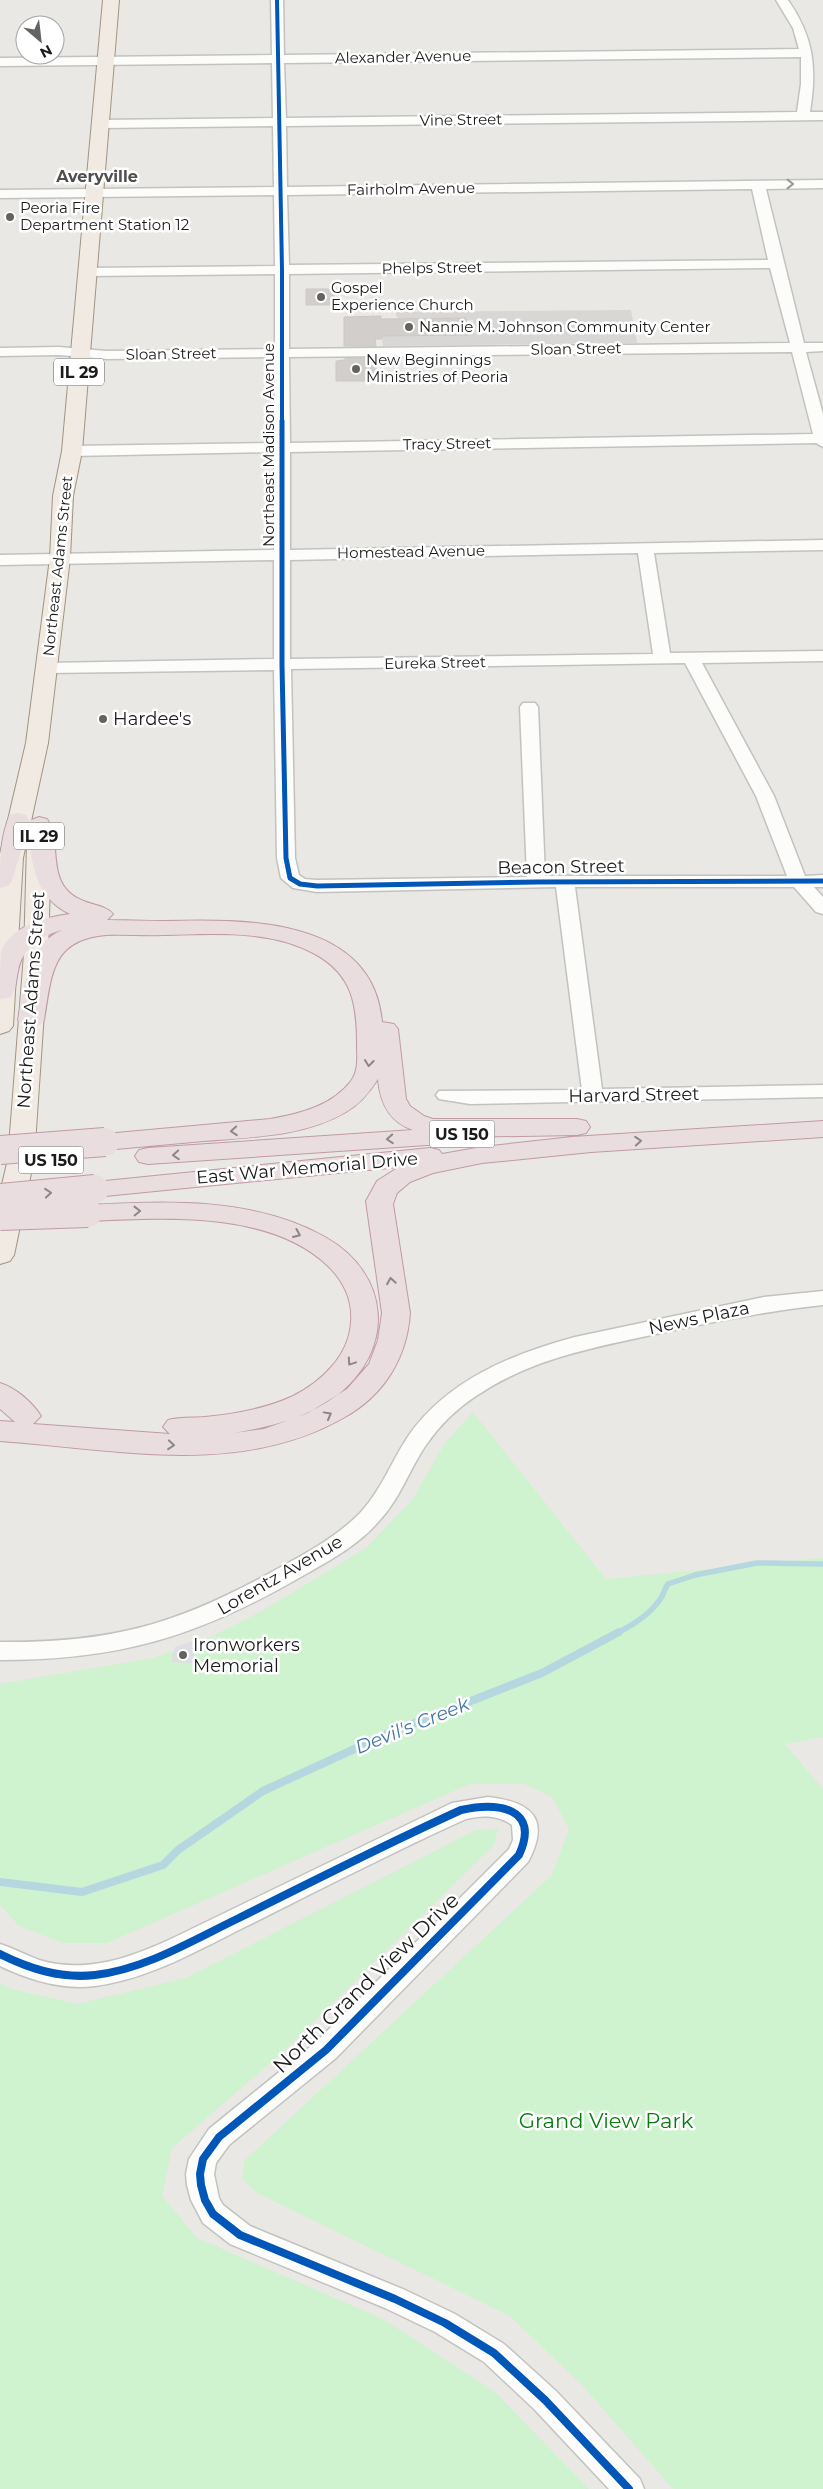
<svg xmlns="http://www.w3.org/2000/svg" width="823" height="2489" font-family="Montserrat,sans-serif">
<rect width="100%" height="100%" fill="#eae8e4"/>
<path fill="#cff2cf" d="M 473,1412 L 606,1579 L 823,1558 L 823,1737 L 785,1744 L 823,1789 L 823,2489 L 673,2489 L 582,2385 L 510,2316 L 257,2193 L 242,2179 L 245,2160 L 552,1875 L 569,1829 L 552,1797 L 524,1784 L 470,1784 L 107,1943 L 63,1943 L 19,1926 L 0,1905 L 0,1684 L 153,1658 L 211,1637 L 262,1611 L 366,1548 L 412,1500 L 445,1443 Z
M 498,1829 L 494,1845 L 285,2050 L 172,2148 L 162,2196 L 197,2238 L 383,2319 L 494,2391 L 589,2489 L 0,2489 L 0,1983 L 11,1989 L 77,2004 L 186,1978 L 476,1830 Z"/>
<path fill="#d8d7d6" d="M 631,310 L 637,343 L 383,346 L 382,336 L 468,335 L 468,331 L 474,331 L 473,320 L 466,320 L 466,318 L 399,318 L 396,316 L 396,312 Z"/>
<path fill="#dedee3" d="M 198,1639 L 192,1663 L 171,1662 L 175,1647 Z"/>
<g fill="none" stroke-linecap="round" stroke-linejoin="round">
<path stroke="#b5d7e0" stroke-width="5.5" d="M 617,1633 C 633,1625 651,1614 661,1598 C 664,1594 664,1589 668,1584 L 695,1575 L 757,1563 L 823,1564"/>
<path stroke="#b5d7e0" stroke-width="8" d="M 0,1882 L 82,1892 L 163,1865 L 178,1850 L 263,1791 L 387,1734 L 542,1673 L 619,1632"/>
</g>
<path fill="#d1cecb" stroke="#cdc9c5" d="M 306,289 L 337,289 L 337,305 L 306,305 Z
M 381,316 L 381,319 L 466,318 L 469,335 L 382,336 L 382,339 L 375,339 L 376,346 L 344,346 L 344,317 Z
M 345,358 L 376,358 L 377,377 L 367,377 L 367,381 L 336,381 L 336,361 L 345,360 Z"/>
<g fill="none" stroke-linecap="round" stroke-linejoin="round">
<defs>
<path id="minor" d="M 271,0 L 283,0 L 284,55 L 799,49 L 793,28 L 776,0 L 788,0 C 814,38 817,67 810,112 L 823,112 L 823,120 L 286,126 L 287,187 L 823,180 L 823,188 L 766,189 L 804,343 L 823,343 L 823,351 L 806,352 L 823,414 L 823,447 L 816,443 L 290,452 L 290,550 L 823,540 L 823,550 L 654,553 L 670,653 L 823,651 L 823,661 L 702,663 L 774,796 L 805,876 L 823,875 L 823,887 L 814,887 L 823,897 L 823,914 L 816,912 L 794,887 L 575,887 L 602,1089 L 823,1085 L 823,1097 L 470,1104 L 439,1099 L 436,1095 L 439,1091 L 582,1090 L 556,887 L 317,892 L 293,888 L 281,878 L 277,858 L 274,670 L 47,673 L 41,672 L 39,668 L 41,664 L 47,663 L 274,659 L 274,560 L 0,565 L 0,555 L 274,550 L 274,452 L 72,456 L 64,451 L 72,446 L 274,443 L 275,357 L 107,359 L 59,355 L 0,356 L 0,348 L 59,347 L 107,351 L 275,349 L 275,274 L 88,276 L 81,272 L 88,268 L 275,266 L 274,195 L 0,198 L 0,190 L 274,187 L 273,126 L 100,128 L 94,124 L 100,120 L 273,118 L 272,63 L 0,66 L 0,58 L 272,55 ZM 801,57 L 801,84 L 797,112 L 286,118 L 284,63 ZM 752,189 L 768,260 L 289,265 L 287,195 ZM 770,268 L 790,343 L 289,349 L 289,274 ZM 792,352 L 813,434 L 290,443 L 289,357 ZM 638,553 L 653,654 L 290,659 L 290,560 ZM 685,663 L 756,796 L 787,876 L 545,876 L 538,707 L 535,703 L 523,703 L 520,707 L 527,877 L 317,880 L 305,879 L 299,875 L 295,858 L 291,669 Z
M 823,1291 L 823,1305 C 767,1311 716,1321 661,1333 C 596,1347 532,1358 476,1396 C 456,1409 439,1426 426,1445 C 409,1470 400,1499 379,1521 C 358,1546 327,1562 299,1578 C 196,1637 119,1660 0,1660 L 0,1642 C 113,1643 178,1624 277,1569 C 307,1553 338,1536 361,1512 C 382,1489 392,1460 409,1435 C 448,1380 512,1354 575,1337 L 764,1297 Z
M 488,1797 C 532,1802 551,1819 528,1862 L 336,2058 L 229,2145 L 216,2163 L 214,2174 L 219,2198 L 223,2205 L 250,2226 L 405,2290 L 455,2314 L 504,2344 L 556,2391 L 640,2479 L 644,2489 L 609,2489 L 534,2409 L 484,2362 L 435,2332 L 385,2308 L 230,2244 L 203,2223 L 191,2200 L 187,2185 L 186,2174 L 189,2159 L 209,2129 L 316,2042 L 509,1849 L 513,1840 L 512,1825 C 498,1815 483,1815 466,1819 C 393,1852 321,1889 249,1925 C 200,1949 150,1979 95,1986 C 62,1990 29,1980 0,1966 L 0,1944 C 13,1948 26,1955 39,1960 C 86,1974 130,1958 173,1938 L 452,1803 Z"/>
<path id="major" d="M 103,0 L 119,0 L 82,451 L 73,496 L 70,558 L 48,743 L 23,858 L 13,1026 L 9,1031 L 0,1034 L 0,854 L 26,743 L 50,558 L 53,496 L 62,451 Z
M 39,837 L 47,839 L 51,844 L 48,954 L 34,1159 L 14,1255 L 10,1261 L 0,1264 L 0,1193 L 8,1159 L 24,954 L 27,844 L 31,839 Z"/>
<path id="highway" d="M 18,813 L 26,815 L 29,821 L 39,817 L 47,819 C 60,837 50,870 66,889 C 80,906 105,903 113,914 L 107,920 C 125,920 144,921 163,921 C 242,919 373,916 382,1022 L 394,1024 L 398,1029 L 406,1099 L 410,1106 L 424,1116 L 433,1119 L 577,1119 L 586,1121 L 590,1127 L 586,1133 L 577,1135 L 455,1137 L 451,1142 L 442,1144 L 148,1164 L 139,1162 L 135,1156 L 139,1150 L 148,1148 L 413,1130 C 389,1122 380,1103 378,1079 C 369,1093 360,1104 346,1112 C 304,1137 251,1137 204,1141 C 171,1144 138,1147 105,1150 L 96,1148 L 92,1142 L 96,1136 L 105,1134 L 270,1119 C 299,1114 332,1106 351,1081 C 359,1070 357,1057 357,1045 C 357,1005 353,975 315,954 C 270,929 213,934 163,935 C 144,936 125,934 106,935 C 51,940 52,974 44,1020 L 40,1025 L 31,1028 L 22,1025 L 18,1020 C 24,988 27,945 62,930 C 41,936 22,948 18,971 C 16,980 16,989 11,997 L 0,999 C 0,987 0,962 1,952 C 10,926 46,917 70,914 C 35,898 31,862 28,827 L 12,881 L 8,886 L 0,888 C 0,865 0,836 10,815 Z
M 823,1121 L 823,1137 L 591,1152 L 482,1163 L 433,1173 L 410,1182 L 397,1193 L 393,1204 L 410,1313 C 407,1358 384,1395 345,1417 C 240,1478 114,1449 0,1441 L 0,1421 L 15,1422 L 0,1409 L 0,1383 C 16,1388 32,1402 41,1416 L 33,1424 L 170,1434 L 163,1427 L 168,1420 C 180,1417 192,1418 205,1417 C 236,1414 265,1409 293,1396 C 321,1382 349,1356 351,1322 C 353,1300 343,1280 327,1265 C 268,1210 163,1218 88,1221 L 78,1219 L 74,1213 L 78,1207 L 88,1205 C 167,1201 254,1197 325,1237 C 391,1274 396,1350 336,1396 C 307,1418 269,1427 234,1433 L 264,1429 L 308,1413 L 347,1389 L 369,1364 L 378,1340 L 382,1313 L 366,1201 L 377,1181 L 399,1167 L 95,1197 L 85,1195 L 82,1189 L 85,1183 L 430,1148 L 439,1150 L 442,1154 L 482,1147 L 572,1137 Z"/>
</defs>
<use href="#minor" stroke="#c2c2c0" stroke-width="3"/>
<use href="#major" stroke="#a09581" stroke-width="2"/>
<use href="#highway" stroke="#c09aa6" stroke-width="2"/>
<use href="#minor" fill="#fcfcfb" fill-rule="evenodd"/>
<use href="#major" fill="#f0eae2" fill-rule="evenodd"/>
<use href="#highway" fill="#e9dddf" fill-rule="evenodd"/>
<defs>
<path id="highway-bridge" d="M 0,1150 L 105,1142
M 0,1198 L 95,1189
M 0,1216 L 88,1213"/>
</defs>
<use href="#highway-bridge" stroke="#c09aa6" stroke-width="30" stroke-linecap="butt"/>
<use href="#highway-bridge" stroke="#e9dddf" stroke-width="28"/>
<defs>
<path id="cycleway-far2" d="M 277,0 L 282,270 L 282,423"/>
<path id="cycleway-far1" d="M 282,421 L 282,665 L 286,858 L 290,878 L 300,884 L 317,886 L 536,882 L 823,881"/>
<path id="cycleway" d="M 0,1954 C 30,1969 61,1979 95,1975 C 146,1969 193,1940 239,1918 C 313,1881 386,1844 461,1810 C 497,1802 541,1807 519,1855 L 326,2050 L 219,2137 L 203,2159 L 200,2174 L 201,2185 L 205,2200 L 213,2214 L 240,2235 L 395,2299 L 445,2323 L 494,2353 L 545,2400 L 629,2489"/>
</defs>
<use href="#cycleway-far2" stroke="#fff" stroke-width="5.5"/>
<use href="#cycleway-far1" stroke="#fff" stroke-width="8"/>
<use href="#cycleway" stroke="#fff" stroke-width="11"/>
<use href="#cycleway-far2" stroke="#0057b8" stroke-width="4"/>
<use href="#cycleway-far1" stroke="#0057b8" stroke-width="5"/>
<use href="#cycleway" stroke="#0057b8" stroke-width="8"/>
</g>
<defs><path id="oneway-chevron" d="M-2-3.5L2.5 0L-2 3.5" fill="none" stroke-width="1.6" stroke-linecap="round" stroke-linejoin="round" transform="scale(1.25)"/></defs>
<use stroke="#979796" href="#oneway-chevron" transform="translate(790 184)"/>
<g stroke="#8c8687">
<use href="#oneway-chevron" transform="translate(369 1063) rotate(97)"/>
<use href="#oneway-chevron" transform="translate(234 1131) rotate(176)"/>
<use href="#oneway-chevron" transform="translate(390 1139) rotate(176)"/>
<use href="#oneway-chevron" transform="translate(638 1141) rotate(-4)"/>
<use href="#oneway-chevron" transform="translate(176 1155) rotate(176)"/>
<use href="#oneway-chevron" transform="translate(48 1193) rotate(-5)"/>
<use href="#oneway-chevron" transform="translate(137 1211) rotate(-1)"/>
<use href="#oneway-chevron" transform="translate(297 1234) rotate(23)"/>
<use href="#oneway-chevron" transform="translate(391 1281) rotate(-99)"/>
<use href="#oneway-chevron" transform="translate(351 1362) rotate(124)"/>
<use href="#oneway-chevron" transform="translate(328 1415) rotate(-29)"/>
<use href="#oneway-chevron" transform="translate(171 1445) rotate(5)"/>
</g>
<g fill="#636361" stroke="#fff" stroke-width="2">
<circle cx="10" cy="217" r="5"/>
<circle cx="321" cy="297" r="5"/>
<circle cx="409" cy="327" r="5"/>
<circle cx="356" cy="369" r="5"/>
<circle cx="103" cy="719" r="5"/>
<circle cx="183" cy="1655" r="5"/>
</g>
<g text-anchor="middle" stroke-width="5" stroke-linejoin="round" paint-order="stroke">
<g font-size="15" fill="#1b1b1b" stroke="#fff">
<text transform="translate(403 57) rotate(-1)" y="5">Alexander Avenue</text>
<text transform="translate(461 120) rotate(-1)" y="5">Vine Street</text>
<text transform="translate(411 189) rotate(-1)" y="5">Fairholm Avenue</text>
<text transform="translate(432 268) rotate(-1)" y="5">Phelps Street</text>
<text transform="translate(576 349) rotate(-1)" y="5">Sloan Street</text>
<text transform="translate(171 354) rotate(-1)" y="5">Sloan Street</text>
<text transform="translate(447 444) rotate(-1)" y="5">Tracy Street</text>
<text transform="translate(269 445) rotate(-90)" y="5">Northeast Madison Avenue</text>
<text transform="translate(411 552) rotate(-1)" y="5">Homestead Avenue</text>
<text transform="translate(58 566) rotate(-84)" y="5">Northeast Adams Street</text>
<text transform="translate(435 663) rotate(-1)" y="5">Eureka Street</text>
</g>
<g font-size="15" fill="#1b1b1b" stroke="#fff" text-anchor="start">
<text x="20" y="213">Peoria Fire<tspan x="20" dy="17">Department Station 12</tspan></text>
<text x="331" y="293">Gospel<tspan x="331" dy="17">Experience Church</tspan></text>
<text x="419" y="332">Nannie M. Johnson Community Center</text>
<text x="366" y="365">New Beginnings<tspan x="366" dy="17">Ministries of Peoria</tspan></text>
</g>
<g font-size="16" font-weight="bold" fill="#4e4e4e" stroke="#fff">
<text x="97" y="182">Averyville</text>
</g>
<g fill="#fff" stroke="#5f5f5f" stroke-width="1">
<rect x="54" y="358.5" width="50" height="27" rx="4"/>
<rect x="14" y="822.5" width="50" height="27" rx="4"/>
<rect x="429.5" y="1120.5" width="65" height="27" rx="4"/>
<rect x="18.5" y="1146.5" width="65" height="27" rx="4"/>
</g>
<g font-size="16" font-weight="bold" fill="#1b1b1b">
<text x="79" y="378">IL 29</text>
<text x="39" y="842">IL 29</text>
<text x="462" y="1140">US 150</text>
<text x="51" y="1166">US 150</text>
</g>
<g font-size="18" fill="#1b1b1b" stroke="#fff" text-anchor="start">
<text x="113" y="725">Hardee's</text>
<text x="193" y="1651">Ironworkers<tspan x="193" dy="21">Memorial</tspan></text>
</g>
<g font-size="18" fill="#1b1b1b" stroke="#fff">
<text transform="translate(561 867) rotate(-1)" y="6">Beacon Street</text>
<text transform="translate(31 1000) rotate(-86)" y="6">Northeast Adams Street</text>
<text transform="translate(634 1095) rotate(-1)" y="6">Harvard Street</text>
<text transform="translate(307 1168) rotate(-5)" y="6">East War Memorial Drive</text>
<text transform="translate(699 1318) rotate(-12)" y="6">News Plaza</text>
<text transform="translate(280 1575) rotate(-30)" y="6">Lorentz Avenue</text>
</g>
<g font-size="19" font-style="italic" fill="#4276a6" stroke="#fff">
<text transform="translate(412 1725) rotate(-22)" y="7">Devil's Creek</text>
</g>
<g font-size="21" fill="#1b1b1b" stroke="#fff">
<text transform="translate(366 1983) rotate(-44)" y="7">North Grand View Drive</text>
</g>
<g font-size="21" fill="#067c0f" stroke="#fff">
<text x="606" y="2128">Grand View Park</text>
</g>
</g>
<g transform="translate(40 40) rotate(152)"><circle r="24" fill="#ffffff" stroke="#a4a4a4"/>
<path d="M0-4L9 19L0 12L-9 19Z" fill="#636361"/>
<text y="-8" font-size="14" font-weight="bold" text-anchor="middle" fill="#1b1b1b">N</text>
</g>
</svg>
